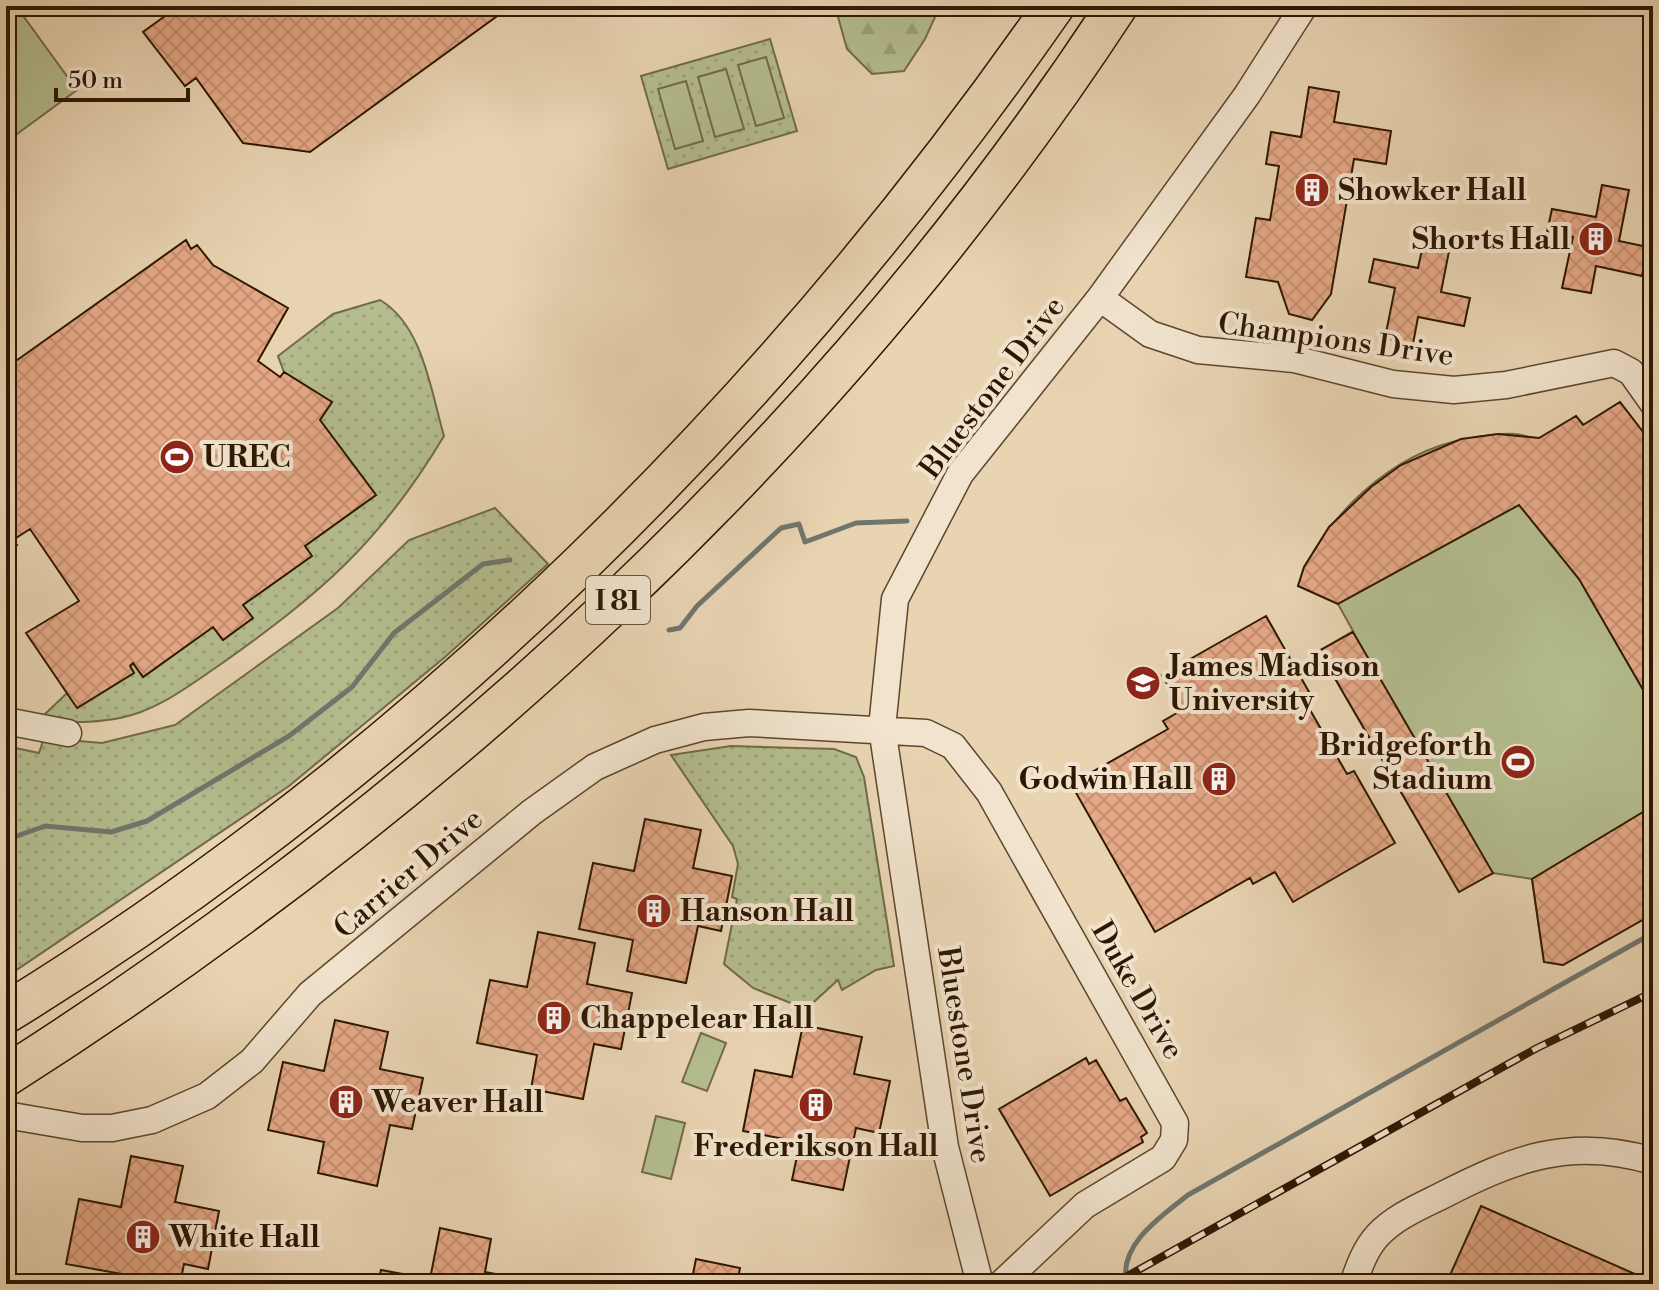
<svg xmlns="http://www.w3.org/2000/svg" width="1659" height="1290" font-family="'Libre Bodoni',serif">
<defs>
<pattern id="green-dots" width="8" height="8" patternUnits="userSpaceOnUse" patternTransform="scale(2)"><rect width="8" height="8" fill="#b4bd8e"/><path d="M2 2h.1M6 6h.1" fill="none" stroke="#9ba279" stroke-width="1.8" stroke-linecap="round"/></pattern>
<pattern id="forest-firs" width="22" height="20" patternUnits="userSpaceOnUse" patternTransform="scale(2)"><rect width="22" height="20" fill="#b4bd8e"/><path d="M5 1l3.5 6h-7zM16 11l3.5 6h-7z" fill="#9ba279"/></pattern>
<pattern id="building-cross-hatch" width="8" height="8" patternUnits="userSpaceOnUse" patternTransform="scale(2)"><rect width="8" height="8" fill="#e5a886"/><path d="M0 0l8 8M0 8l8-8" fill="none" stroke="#c59072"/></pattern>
</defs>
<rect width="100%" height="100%" fill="#e9d4b2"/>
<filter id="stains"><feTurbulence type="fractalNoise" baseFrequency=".0025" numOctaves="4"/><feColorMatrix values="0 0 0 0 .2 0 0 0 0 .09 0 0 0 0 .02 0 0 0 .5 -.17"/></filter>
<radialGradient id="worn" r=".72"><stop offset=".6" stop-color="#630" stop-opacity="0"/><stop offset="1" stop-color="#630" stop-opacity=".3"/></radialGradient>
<path fill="url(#green-dots)" stroke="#716a48" stroke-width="2" d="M 770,39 L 797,131 L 668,169 L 641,76 Z
M 380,300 C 423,325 431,392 444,436 C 380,543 321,593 221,664 C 190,685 157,711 120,718 C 96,723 71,722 47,722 L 43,716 L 67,693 L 78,708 L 134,673 L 130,666 L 133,663 L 143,677 L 213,627 L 222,639 L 252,618 L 243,605 L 305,546 L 376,495 L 320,420 L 332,402 L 284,372 L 278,356 L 333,314 Z
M 495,508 L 548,564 L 445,657 L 289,786 L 6,977 L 6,746 L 39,753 L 44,738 L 102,743 L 175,725 L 338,608 L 409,540 Z
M 731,746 L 834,749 L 856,757 L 864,777 L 894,966 L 876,970 L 842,990 L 838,980 L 806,1009 L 753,988 L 724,964 L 737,899 L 732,897 L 738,864 L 733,846 L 671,755 Z"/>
<path fill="url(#forest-firs)" stroke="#716a48" stroke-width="2" d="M 835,6 L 940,6 L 925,39 L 904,71 L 872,74 L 847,49 Z"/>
<path fill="#b4bd8e" stroke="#716a48" stroke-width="2" d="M 6,6 L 16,6 L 77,90 L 6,142 Z
M 766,57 L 784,118 L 756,126 L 738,65 Z
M 726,69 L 744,129 L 715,137 L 698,77 Z
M 686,81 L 703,141 L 675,149 L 658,89 Z
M 1620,402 L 1653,445 L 1653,914 L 1563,965 L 1544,962 L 1532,879 L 1493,873 L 1459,892 L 1319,651 L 1353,631 L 1338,604 L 1298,586 C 1322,517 1393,452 1466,439 C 1482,436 1498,433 1515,434 C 1522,434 1532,439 1539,438 C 1550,436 1566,422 1576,416 L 1584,425 Z
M 701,1033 L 726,1043 L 707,1091 L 682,1082 Z
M 656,1116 L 685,1123 L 671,1179 L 642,1172 Z"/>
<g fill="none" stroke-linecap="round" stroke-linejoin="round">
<path stroke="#70766f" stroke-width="5" d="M 669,630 L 680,628 L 697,606 L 781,528 L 799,524 L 805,542 L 856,523 L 907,521
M 6,834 L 17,836 L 45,826 L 111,832 L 147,821 L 289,736 L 352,687 L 394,633 L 483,564 L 510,560
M 1127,1284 C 1117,1246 1161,1216 1188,1195 L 1653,933"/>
</g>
<path fill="url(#building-cross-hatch)" stroke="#2e1702" stroke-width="2" d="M 179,6 L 511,6 L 310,152 L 243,143 L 196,78 L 185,86 L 143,32 Z
M 1309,87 L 1339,92 L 1334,122 L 1391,131 L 1386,164 L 1354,159 L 1331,294 L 1312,320 L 1289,314 L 1278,282 L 1246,277 L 1256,218 L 1270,220 L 1279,166 L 1266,164 L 1271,132 L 1301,137 Z
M 1602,185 L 1629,190 L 1619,241 L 1648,247 L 1642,276 L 1596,266 L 1591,293 L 1562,288 L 1573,237 L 1547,232 L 1552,209 L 1596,217 Z
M 1425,236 L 1451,241 L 1441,292 L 1470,298 L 1464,326 L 1418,317 L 1413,344 L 1385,338 L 1395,288 L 1369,282 L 1374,259 L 1418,268 Z
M 186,240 L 191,249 L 197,245 L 213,265 L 288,308 L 258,361 L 280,377 L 284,372 L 332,402 L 320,420 L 376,495 L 305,546 L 312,556 L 243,605 L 253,618 L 223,640 L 213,627 L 143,677 L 133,663 L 130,666 L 134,673 L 77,708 L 26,633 L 79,601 L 30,529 L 13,540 L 17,545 L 6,553 L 6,368 Z
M 1620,402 L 1653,445 L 1653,707 L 1579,579 L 1519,505 L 1338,604 L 1298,586 L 1304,567 L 1329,527 L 1371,487 L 1401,465 L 1461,439 L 1498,434 L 1539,438 L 1576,416 L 1583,425 Z
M 1266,616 L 1309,692 L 1302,696 L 1347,774 L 1354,771 L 1395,843 L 1293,902 L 1275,872 L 1253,884 L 1250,878 L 1155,932 L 1071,784 L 1168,729 L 1163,721 L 1182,710 L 1162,675 Z
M 1353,632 L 1493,873 L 1459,892 L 1319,651 Z
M 1653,806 L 1653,914 L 1563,965 L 1544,962 L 1532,879 Z
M 645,819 L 701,830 L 693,868 L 732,876 L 721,931 L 698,926 L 686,983 L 627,971 L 633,940 L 579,929 L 593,863 L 634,871 Z
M 538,932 L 595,943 L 587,984 L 632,993 L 621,1049 L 594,1044 L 583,1099 L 531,1089 L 537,1055 L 477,1043 L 490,980 L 527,987 Z
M 335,1020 L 388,1032 L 380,1069 L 423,1078 L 412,1129 L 390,1125 L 377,1186 L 318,1173 L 324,1142 L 268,1130 L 283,1062 L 324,1071 Z
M 803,1025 L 862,1037 L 854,1074 L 890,1081 L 879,1133 L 856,1128 L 843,1190 L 792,1180 L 800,1142 L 743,1131 L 755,1070 L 792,1077 Z
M 1086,1058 L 1089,1064 L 1096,1060 L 1120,1101 L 1126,1098 L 1147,1133 L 1141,1137 L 1143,1142 L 1050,1196 L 999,1109 Z
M 131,1156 L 183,1166 L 175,1202 L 219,1211 L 208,1269 L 184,1264 L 180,1284 L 120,1284 L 122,1274 L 66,1264 L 79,1199 L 121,1207 Z
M 1481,1206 L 1653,1282 L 1653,1284 L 1446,1284 Z
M 440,1228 L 491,1239 L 485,1272 L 526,1280 L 525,1284 L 378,1284 L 381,1270 L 430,1279 Z
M 696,1259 L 740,1268 L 737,1284 L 691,1284 Z"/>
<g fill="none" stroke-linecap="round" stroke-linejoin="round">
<defs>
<path id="minor" d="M 1100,298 L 1150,334 L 1198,350 L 1294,359 L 1393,384 L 1454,390 L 1506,385 L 1614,363 L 1631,372 L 1653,403
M 6,721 L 68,733
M 6,1115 L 82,1128 L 112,1128 L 152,1120 L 207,1096 L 252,1061 L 310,994 L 532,812 L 595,767 L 655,740 L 704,727 L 749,723 L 926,733 L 953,746 L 989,792 L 1175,1123 L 1174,1140 L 1163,1158 L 1085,1205 L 1001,1284
M 980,1284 L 945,1147 L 882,728 L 895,599 L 960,474 L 1100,298 L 1247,95 L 1304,6
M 1353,1284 C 1359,1267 1365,1249 1378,1235 C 1395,1217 1419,1207 1441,1196 C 1513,1159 1570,1136 1653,1161"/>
<path id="highway" d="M 6,1013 C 421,758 777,404 1054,6
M 6,1076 C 440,799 834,439 1117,6"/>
</defs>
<use href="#minor" stroke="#5d462e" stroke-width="29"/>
<use href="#highway" stroke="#2e1702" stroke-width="43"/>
<use href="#minor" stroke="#f1e3cd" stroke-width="26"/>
<use href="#highway" stroke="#e9d4b2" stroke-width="40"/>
<defs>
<path id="rail" d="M 1113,1284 L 1537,1048 L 1653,992"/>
</defs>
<use href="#rail" stroke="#2e1702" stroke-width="8"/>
<use href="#rail" stroke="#f1e3cd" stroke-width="5" stroke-dasharray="15" stroke-linecap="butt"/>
</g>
<defs>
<symbol id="building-disc" viewBox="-11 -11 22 22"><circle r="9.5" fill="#8f2418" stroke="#f1e3cd"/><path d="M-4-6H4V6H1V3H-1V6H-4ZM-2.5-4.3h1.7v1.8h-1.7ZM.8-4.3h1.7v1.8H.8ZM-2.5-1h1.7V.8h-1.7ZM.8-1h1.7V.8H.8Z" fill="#fff"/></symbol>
<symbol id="stadium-disc" viewBox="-11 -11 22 22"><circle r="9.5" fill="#8f2418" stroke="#f1e3cd"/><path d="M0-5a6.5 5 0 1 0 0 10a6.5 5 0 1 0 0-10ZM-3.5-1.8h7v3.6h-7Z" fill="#fff"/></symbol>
<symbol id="university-disc" viewBox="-11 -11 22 22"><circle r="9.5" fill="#8f2418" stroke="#f1e3cd"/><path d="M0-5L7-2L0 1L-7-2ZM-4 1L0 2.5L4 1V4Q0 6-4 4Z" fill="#fff"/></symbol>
</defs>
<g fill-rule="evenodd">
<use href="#building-disc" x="1292" y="170" width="40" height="40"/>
<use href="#building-disc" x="1576" y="219" width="40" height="40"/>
<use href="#stadium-disc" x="157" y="437" width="40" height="40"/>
<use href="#university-disc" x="1123" y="663" width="40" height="40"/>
<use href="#stadium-disc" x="1498" y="742" width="40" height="40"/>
<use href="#building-disc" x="1199" y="759" width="40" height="40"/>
<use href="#building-disc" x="634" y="891" width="40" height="40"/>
<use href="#building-disc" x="534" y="998" width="40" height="40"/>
<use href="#building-disc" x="326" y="1082" width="40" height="40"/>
<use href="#building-disc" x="796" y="1085" width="40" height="40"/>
<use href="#building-disc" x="123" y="1217" width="40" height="40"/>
</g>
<g text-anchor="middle" stroke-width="8" stroke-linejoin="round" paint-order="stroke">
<rect fill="#f1e3cd" stroke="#68543f" stroke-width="2" x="586" y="576" width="64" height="48" rx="6"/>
<g font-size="28" font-weight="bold" fill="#2e1702">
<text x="618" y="610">I 81</text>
</g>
<g font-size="30" font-weight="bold" fill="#2e1702" stroke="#f1e3cd" text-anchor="start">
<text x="1338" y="200">Showker Hall</text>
<text x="1570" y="249" text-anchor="end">Shorts Hall</text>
<text x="203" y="467">UREC</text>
<text x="1169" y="676">James Madison<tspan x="1169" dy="34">University</tspan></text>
<text x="1492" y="755" text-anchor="end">Bridgeforth<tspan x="1492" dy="34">Stadium</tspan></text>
<text x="1193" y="789" text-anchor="end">Godwin Hall</text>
<text x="680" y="921">Hanson Hall</text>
<text x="580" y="1028">Chappelear Hall</text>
<text x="372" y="1112">Weaver Hall</text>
<text x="816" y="1156" text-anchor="middle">Frederikson Hall</text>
<text x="169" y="1247">White Hall</text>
</g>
<g font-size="30" fill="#2e1702" stroke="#f1e3cd">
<text transform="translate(1336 339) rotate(8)" y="10">Champions Drive</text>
<text transform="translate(992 387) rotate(-53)" y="10">Bluestone Drive</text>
<text transform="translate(408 873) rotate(-40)" y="10">Carrier Drive</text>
<text transform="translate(1138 990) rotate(60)" y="10">Duke Drive</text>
<text transform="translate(965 1055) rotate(81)" y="10">Bluestone Drive</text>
</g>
</g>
<rect width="1659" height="1290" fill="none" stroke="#e9d4b2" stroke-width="32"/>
<rect x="8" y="8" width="1643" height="1274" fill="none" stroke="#2e1702" stroke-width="4"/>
<rect x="16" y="16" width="1627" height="1258" fill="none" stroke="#2e1702" stroke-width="2"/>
<path d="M56 88v12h132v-12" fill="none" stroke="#2e1702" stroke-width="4"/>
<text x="68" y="88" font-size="24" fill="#2e1702" stroke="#f1e3cd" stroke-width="6" paint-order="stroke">50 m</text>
<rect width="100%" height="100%" filter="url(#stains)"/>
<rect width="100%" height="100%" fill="url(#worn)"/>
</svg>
